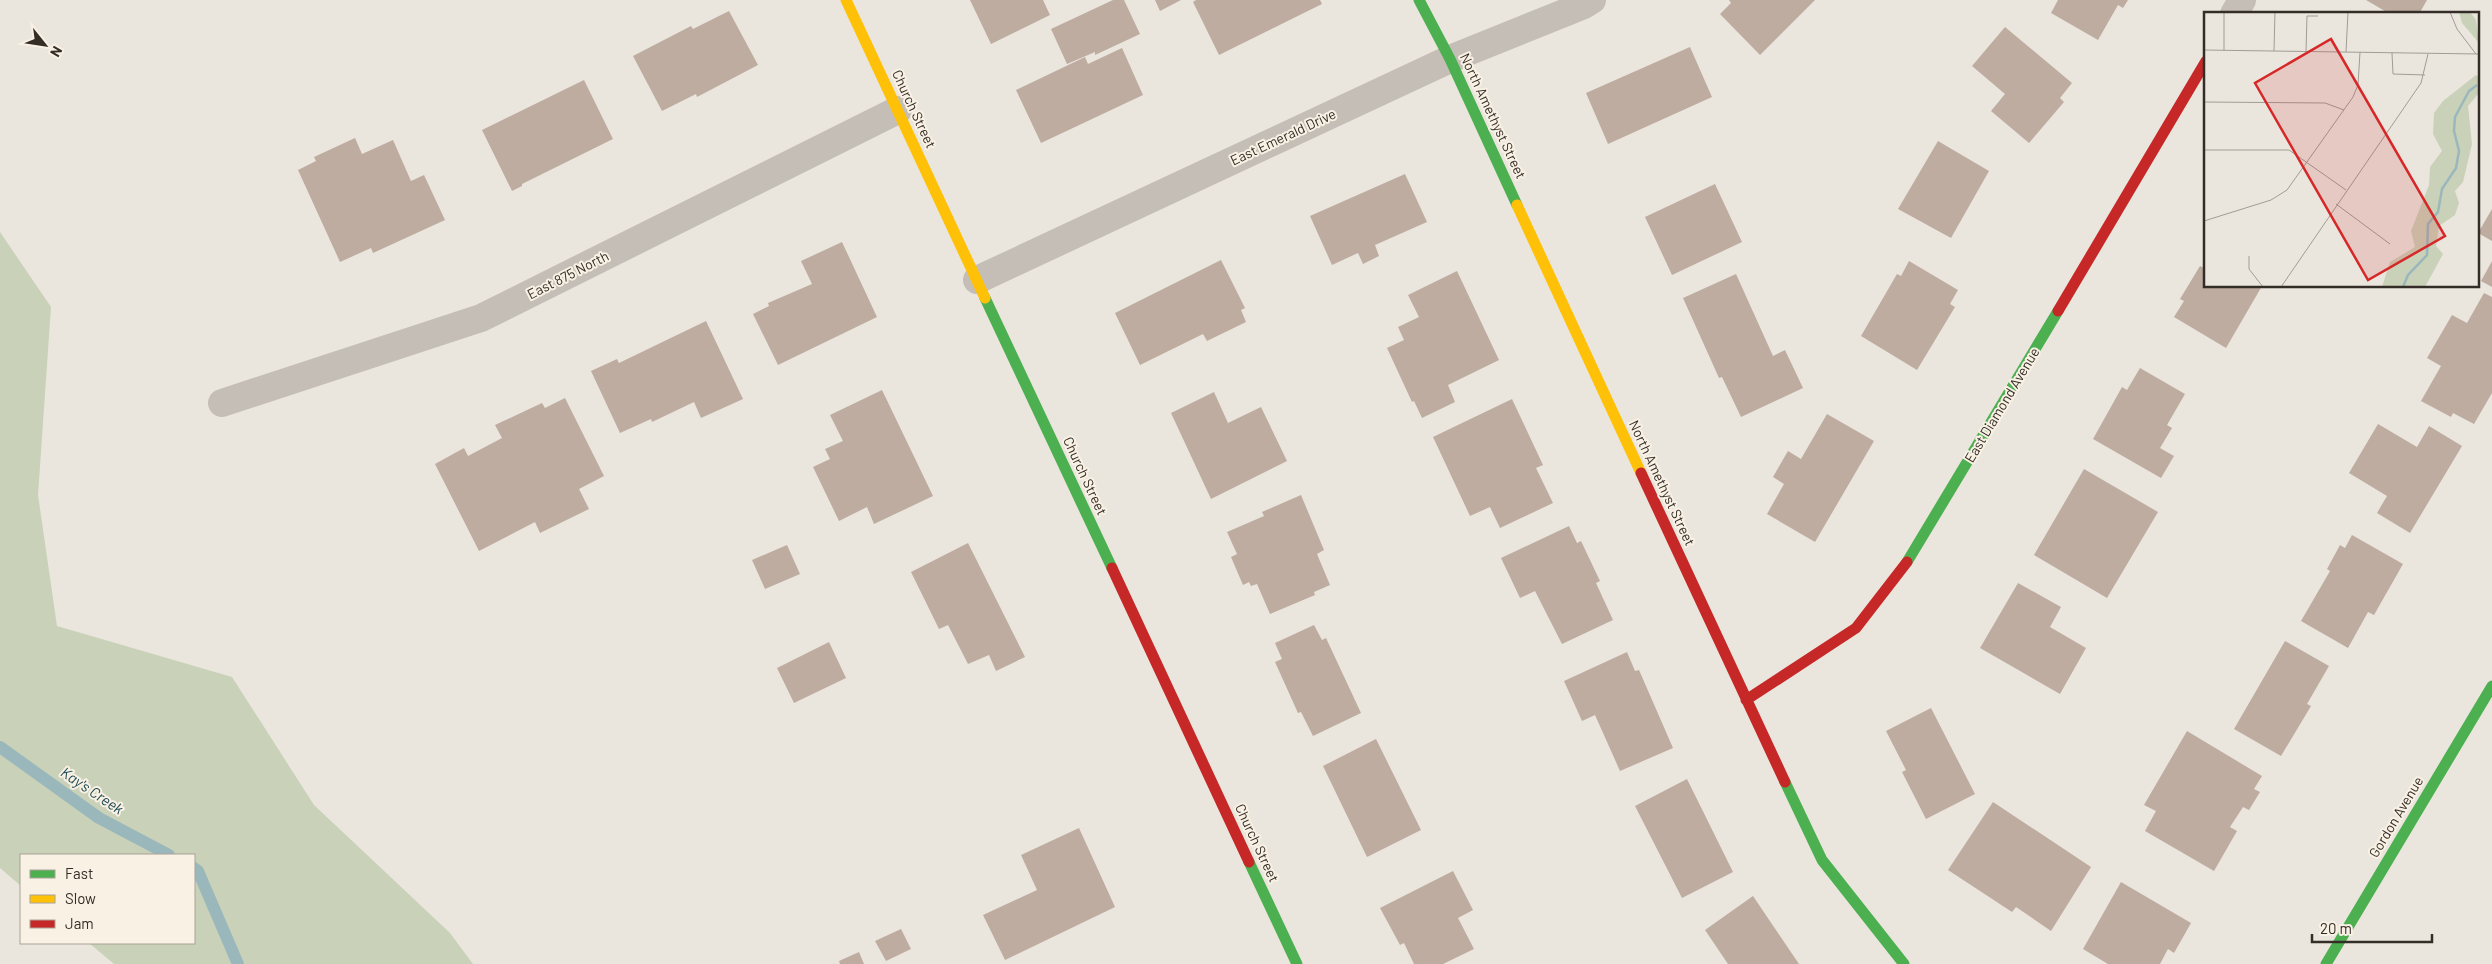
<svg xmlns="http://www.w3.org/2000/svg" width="2492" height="964" font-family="Barlow,sans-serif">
<rect width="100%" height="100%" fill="#eae6de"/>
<path fill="#c9d1b8" d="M 0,232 L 51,307 L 38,495 L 57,626 L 232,677 L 314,805 L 450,933 L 473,964 L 114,964 L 89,943 L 194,943 L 194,855 L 21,855 L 21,886 L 0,868 Z"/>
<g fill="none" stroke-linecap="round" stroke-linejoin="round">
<path stroke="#9ab8bc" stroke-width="12" d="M 0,747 L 99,818 L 169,855
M 194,868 L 198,871 L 238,964"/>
</g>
<path fill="#beaca0" d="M 970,0 L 1043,0 L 1050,15 L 991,44 Z
M 1113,0 L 1124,0 L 1140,34 L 1095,55 L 1095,52 L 1067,64 L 1051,29 Z
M 1155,0 L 1181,0 L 1160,11 Z
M 1196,0 L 1320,0 L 1322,4 L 1219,55 L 1193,2 Z
M 1729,0 L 1815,0 L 1760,55 L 1720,14 L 1731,3 Z
M 2058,0 L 2128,0 L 2123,8 L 2118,5 L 2098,40 L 2051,13 Z
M 2366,0 L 2427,0 L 2419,14 L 2390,14 Z
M 729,11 L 758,65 L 697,97 L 696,94 L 662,111 L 633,56 L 691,26 L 693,29 Z
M 2005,27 L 2072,83 L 2060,98 L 2064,102 L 2029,143 L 1991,111 L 2005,94 L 1972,66 Z
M 1690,47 L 1712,97 L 1608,144 L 1586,93 Z
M 1122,48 L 1143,95 L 1041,143 L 1016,90 L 1085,57 L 1088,64 Z
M 584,80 L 613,139 L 522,184 L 522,186 L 512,191 L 482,130 Z
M 355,138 L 362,154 L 393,140 L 411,181 L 424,175 L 445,220 L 373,253 L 371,248 L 340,262 L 298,170 L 316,161 L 314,157 Z
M 1938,141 L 1989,171 L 1951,238 L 1898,209 Z
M 1405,174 L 1427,222 L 1375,245 L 1379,256 L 1363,264 L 1358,253 L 1332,265 L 1310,216 Z
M 1715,184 L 1742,242 L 1672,275 L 1645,217 Z
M 2492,209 L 2492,241 L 2478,233 Z
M 842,242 L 877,317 L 778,365 L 753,314 L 769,306 L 768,303 L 812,284 L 801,261 Z
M 1221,260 L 1245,308 L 1241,310 L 1246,322 L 1207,341 L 1203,334 L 1140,365 L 1115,313 Z
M 1909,261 L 1958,290 L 1950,304 L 1955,307 L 1917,370 L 1861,336 L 1897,274 L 1901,276 Z
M 2492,261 L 2492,287 L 2481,281 Z
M 2200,266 L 2206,269 L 2206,286 L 2262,286 L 2226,348 L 2174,317 L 2184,301 L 2180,299 Z
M 1457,271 L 1499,360 L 1448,385 L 1455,402 L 1422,418 L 1414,401 L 1412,402 L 1387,348 L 1404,340 L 1398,327 L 1419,317 L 1408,295 Z
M 1736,274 L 1773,356 L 1785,350 L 1803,388 L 1741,417 L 1722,377 L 1719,378 L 1683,298 Z
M 2484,293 L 2492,297 L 2492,393 L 2474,424 L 2453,413 L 2451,417 L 2421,401 L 2441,366 L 2427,358 L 2452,315 L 2467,323 Z
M 706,321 L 743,399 L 701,418 L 694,402 L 652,422 L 651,419 L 620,433 L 591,371 L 617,359 L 619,363 Z
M 2140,368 L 2185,394 L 2167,425 L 2172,428 L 2160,448 L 2174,456 L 2161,478 L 2093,439 L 2122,387 L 2127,390 Z
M 882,390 L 933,496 L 874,524 L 867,507 L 839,521 L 813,467 L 830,459 L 825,449 L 843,441 L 830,415 Z
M 1214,392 L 1228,423 L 1261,407 L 1287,461 L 1211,499 L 1171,413 Z
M 565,398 L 604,476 L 579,489 L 589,509 L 540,533 L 535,522 L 479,551 L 435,464 L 464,448 L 468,456 L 502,438 L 495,425 L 542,403 L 545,408 Z
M 1512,399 L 1543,465 L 1536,468 L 1553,503 L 1500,528 L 1490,507 L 1470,516 L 1433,437 Z
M 1827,414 L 1874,441 L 1815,542 L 1767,514 L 1784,484 L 1773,477 L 1788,451 L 1801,459 Z
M 2378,424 L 2417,447 L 2429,426 L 2462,446 L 2410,533 L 2377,513 L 2387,496 L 2349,473 Z
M 2084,469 L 2158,512 L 2107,598 L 2034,555 Z
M 1301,495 L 1324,550 L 1317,554 L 1330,585 L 1314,592 L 1315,595 L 1270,614 L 1257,584 L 1251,586 L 1249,582 L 1243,585 L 1231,557 L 1237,554 L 1227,532 L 1264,516 L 1262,512 Z
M 1569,526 L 1577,543 L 1581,541 L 1600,581 L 1596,583 L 1613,620 L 1562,644 L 1535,591 L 1520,598 L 1501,558 Z
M 2352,535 L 2403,564 L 2374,615 L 2368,612 L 2348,648 L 2301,621 L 2330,571 L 2327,569 L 2340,545 L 2345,548 Z
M 968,543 L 1025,657 L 996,671 L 989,655 L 968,664 L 948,625 L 939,629 L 911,572 Z
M 787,545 L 800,574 L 765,589 L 752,560 Z
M 2018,583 L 2061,607 L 2050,627 L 2086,648 L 2060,694 L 1980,648 Z
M 1314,625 L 1322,640 L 1326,638 L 1361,713 L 1313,736 L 1301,712 L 1298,713 L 1275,662 L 1282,659 L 1275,643 Z
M 2285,641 L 2329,666 L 2307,704 L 2311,706 L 2281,756 L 2234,729 Z
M 829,642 L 846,678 L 794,703 L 777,668 Z
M 1627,652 L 1635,671 L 1639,670 L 1673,748 L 1620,771 L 1595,715 L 1582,721 L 1564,681 Z
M 1931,708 L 1975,794 L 1926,819 L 1902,772 L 1906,770 L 1886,731 Z
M 2187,731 L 2262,776 L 2254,789 L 2260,792 L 2249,810 L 2243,807 L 2230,827 L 2237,831 L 2214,871 L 2145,831 L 2156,811 L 2144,805 Z
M 1376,739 L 1421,830 L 1367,857 L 1323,766 Z
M 1687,779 L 1733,872 L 1682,898 L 1635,806 Z
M 1993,802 L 2091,867 L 2051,931 L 2016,907 L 2012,912 L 1948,870 Z
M 1079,828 L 1115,907 L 1005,960 L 983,915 L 1037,890 L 1021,855 Z
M 1453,871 L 1473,910 L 1458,918 L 1474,949 L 1443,964 L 1414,964 L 1404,943 L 1400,945 L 1380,908 Z
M 2121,882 L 2191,923 L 2174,953 L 2168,949 L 2160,964 L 2108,964 L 2083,949 Z
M 1753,896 L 1799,964 L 1728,964 L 1705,930 Z
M 901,929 L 911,949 L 886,961 L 875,941 Z
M 859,952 L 864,964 L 840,964 L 839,961 Z"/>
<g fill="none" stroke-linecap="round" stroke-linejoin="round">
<path stroke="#c4beb7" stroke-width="28" d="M 2234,14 L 2242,0
M 977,280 L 1450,59 L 1584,5 L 1592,0
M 222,403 L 481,318 L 898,110"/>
<path stroke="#4caf50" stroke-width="11" d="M 1419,0 L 1450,59 L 1517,205
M 985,298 L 1112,568
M 1907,562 L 2058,311
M 1785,782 L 1822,860 L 1904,964
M 1249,862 L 1297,964
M 2326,964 L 2492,686"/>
<path stroke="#ffc107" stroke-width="11" d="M 846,0 L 985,298
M 1517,205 L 1641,473"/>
<path stroke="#c62828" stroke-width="11" d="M 2058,311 L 2206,61
M 1641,473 L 1785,782
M 1112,568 L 1249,862
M 1746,700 L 1856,628 L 1907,562"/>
</g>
<g text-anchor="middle" stroke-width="4" stroke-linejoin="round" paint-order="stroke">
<g font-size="14" fill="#342c26" stroke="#f8f1e4">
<text transform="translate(914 109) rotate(65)" y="5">Church Street</text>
<text transform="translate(1493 116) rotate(65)" y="5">North Amethyst Street</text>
<text transform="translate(1283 137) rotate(-25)" y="5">East Emerald Drive</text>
<text transform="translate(568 275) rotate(-27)" y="5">East 875 North</text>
<text transform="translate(2002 405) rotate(-59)" y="5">East Diamond Avenue</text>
<text transform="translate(1085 476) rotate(65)" y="5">Church Street</text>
<text transform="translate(1662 483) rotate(65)" y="5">North Amethyst Street</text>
<text transform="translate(2396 817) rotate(-59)" y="5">Gordon Avenue</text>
<text transform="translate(1257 843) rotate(65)" y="5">Church Street</text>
</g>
<g font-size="15" font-style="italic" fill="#1d4a54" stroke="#f8f1e4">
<text transform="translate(92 791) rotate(34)" y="5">Kay's Creek</text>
</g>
</g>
<g transform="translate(2204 12)">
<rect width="275" height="275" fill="#eae6de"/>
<path d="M 255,0 L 266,0 L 272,8 L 275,31 L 258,11 ZM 272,63 L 275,65 L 275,81 L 264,94 L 268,132 L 259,170 L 251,179 L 255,191 L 251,203 L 235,214 L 232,234 L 239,242 L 221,275 L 178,275 L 186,250 L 211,235 L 207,219 L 225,173 L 226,155 L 238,139 L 229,122 L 230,101 L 239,89 Z" fill="#c9d1b8"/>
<path fill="none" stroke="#9ab8bc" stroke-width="2.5" d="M 199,275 L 204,263 L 223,243 L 224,212 L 234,200 L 238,177 L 252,156 L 255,139 L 250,119 L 251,105 L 265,79 L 273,73"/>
<path fill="none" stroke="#a19c94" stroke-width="1" d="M 246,0 L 253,17 L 272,42M 0,38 L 275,42M 20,39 L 20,0M 70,39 L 71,0M 102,40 L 103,4 L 114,4M 142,40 L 144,0M 188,41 L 189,62 L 221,63M 0,90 L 121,91 L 140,98M 0,138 L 85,138 L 142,178M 132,192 L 186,232M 0,209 L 67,188 L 83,178 L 149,85 L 154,73 L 156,40M 45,244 L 45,257 L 59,275M 77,275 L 217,71 L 224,42"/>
<path fill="#d62828" fill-opacity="0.15" stroke="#d62828" stroke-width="2.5" d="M 127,27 L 241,224 L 164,268 L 51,71 Z"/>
<rect width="275" height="275" fill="none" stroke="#342c26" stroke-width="2.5"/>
</g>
<rect x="20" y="854" width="175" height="90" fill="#f8f1e4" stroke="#aaa298"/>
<rect x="30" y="870" width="25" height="8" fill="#4caf50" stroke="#aaa298"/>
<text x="65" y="879" font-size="15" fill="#342c26">Fast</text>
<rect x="30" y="895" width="25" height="8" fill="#ffc107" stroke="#aaa298"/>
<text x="65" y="904" font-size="15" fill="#342c26">Slow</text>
<rect x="30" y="920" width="25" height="8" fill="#c62828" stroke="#aaa298"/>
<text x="65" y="929" font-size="15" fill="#342c26">Jam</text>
<g transform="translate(45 45) rotate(120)" stroke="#f8f1e4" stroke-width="4" paint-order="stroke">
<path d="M0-4L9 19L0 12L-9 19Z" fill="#342c26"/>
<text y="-8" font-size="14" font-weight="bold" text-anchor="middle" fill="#342c26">N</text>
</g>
<path d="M2312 934v8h120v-8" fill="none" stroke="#342c26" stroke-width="2.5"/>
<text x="2320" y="934" font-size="15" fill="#342c26" stroke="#f8f1e4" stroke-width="4" paint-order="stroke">20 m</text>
</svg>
